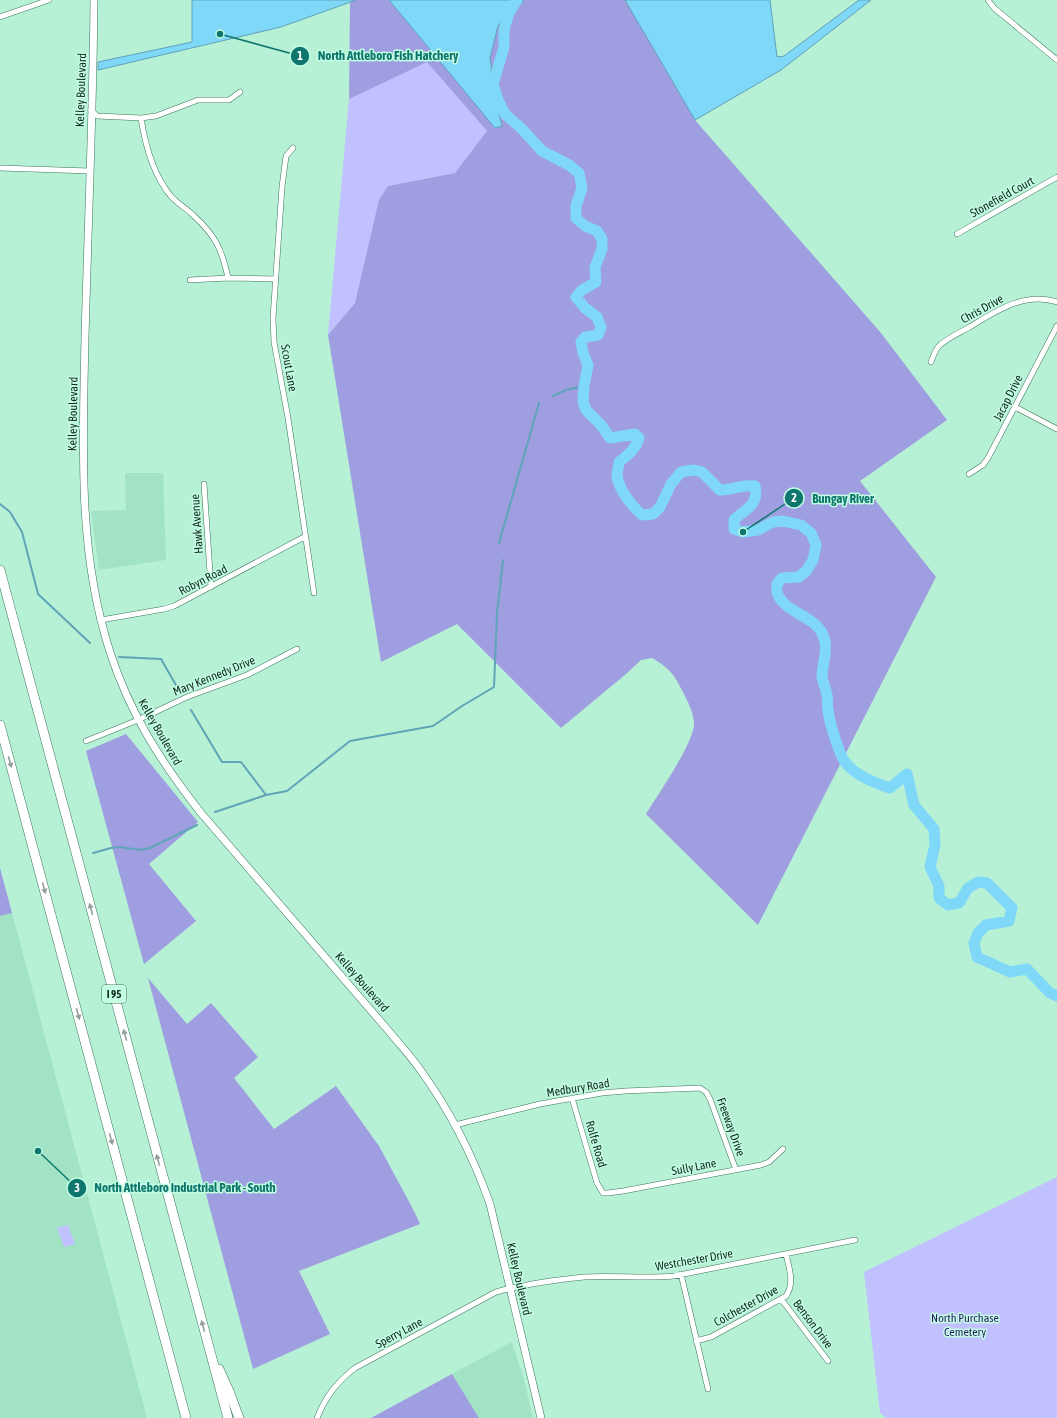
<svg xmlns="http://www.w3.org/2000/svg" width="1057" height="1418" font-family="'Asap Condensed',sans-serif">
<rect width="100%" height="100%" fill="#b6f0d5"/>
<path fill="#a2e3c5" d="M 125,473 L 163,473 L 166,560 L 99,570 L 91,511 L 126,510 Z
M 12,913 L 147,1418 L 0,1418 L 0,916 Z
M 512,1342 L 524,1380 L 533,1418 L 479,1418 L 452,1374 Z"/>
<path fill="#c0c1fe" d="M 427,61 L 488,132 L 455,173 L 388,186 L 355,303 L 328,335 L 349,99 Z
M 1057,1177 L 1057,1418 L 886,1418 L 880,1413 L 864,1272 Z
M 68,1225 L 75,1244 L 64,1247 L 57,1228 Z"/>
<path fill="#9f9ee1" d="M 192,0 L 770,0 L 777,57 L 784,56 L 859,0 L 871,0 L 781,70 L 695,120 L 881,333 L 947,420 L 860,481 L 936,577 L 758,925 L 646,814 C 657,796 696,740 694,722 C 693,711 687,700 682,690 C 673,673 669,668 652,658 L 641,660 L 626,674 L 561,728 L 457,624 L 381,662 L 328,335 L 355,303 L 379,200 L 388,186 L 455,173 L 487,131 L 427,62 L 349,99 L 350,2 L 281,27 L 98,70 L 98,62 L 192,42 Z
M 126,734 L 198,822 L 149,864 L 196,921 L 144,964 L 86,751 Z
M 0,868 L 12,913 L 0,916 Z
M 148,978 L 187,1024 L 211,1003 L 258,1057 L 234,1078 L 274,1129 L 336,1086 L 379,1146 L 414,1211 L 420,1224 L 299,1271 L 330,1334 L 253,1369 Z
M 452,1374 L 479,1418 L 371,1418 Z"/>
<path fill="#80d8f9" stroke="#60a4b8" d="M 192,0 L 356,0 L 281,27 L 98,70 L 98,62 L 192,42 Z
M 389,0 L 524,0 L 511,16 L 502,21 L 498,26 L 490,58 L 496,102 L 502,126 L 495,128 Z
M 625,0 L 770,0 L 777,57 L 784,56 L 859,0 L 871,0 L 781,70 L 695,120 Z"/>
<g fill="none" stroke-linecap="round" stroke-linejoin="round">
<path stroke="#60a4b8" stroke-width="2" d="M 491,72 L 496,72
M 553,396 L 566,390 L 584,386
M 0,504 L 10,512 L 22,532 L 38,594 L 90,643
M 499,543 L 539,403
M 119,657 L 161,659 L 180,692
M 191,710 L 222,762 L 241,762 L 266,795 L 287,791 L 350,741 L 433,726 L 462,706 L 494,687 L 497,613 L 503,560
M 215,812 L 266,795
M 93,853 L 111,848 L 119,847 L 141,850 L 150,848 L 197,825"/>
<path stroke="#80d8f9" stroke-width="11" d="M 517,0 L 509,13 L 504,30 L 504,47 L 493,84 L 498,100 L 505,114 L 522,129 L 542,151 L 569,165 L 579,173 L 582,188 L 576,206 L 576,218 L 585,226 L 597,231 L 602,239 L 602,249 L 595,267 L 596,282 L 582,290 L 576,297 L 585,308 L 597,317 L 601,327 L 598,335 L 585,337 L 581,342 L 583,353 L 588,365 L 584,386 L 583,401 L 586,410 L 601,425 L 610,438 L 635,434 L 639,438 C 636,449 628,455 619,462 C 619,466 617,471 617,475 C 618,489 632,506 642,515 L 653,514 L 660,507 L 671,484 L 681,472 L 694,470 L 702,472 L 720,490 C 732,490 743,484 755,486 C 759,506 746,508 734,520 L 734,529 L 743,532 L 758,530 L 773,522 L 783,521 L 801,525 L 811,533 L 816,545 L 813,560 L 807,570 L 799,577 L 782,578 L 777,584 C 777,587 776,592 778,595 C 787,614 814,615 823,635 C 829,648 822,664 822,677 C 823,683 826,689 827,695 C 828,700 827,705 828,710 C 829,721 839,754 845,762 C 854,775 875,783 890,788 L 907,774 L 914,805 L 934,829 L 935,845 L 930,867 L 939,886 L 939,898 L 948,905 L 959,903 L 968,888 L 978,882 L 987,883 L 1012,908 L 1009,921 L 986,925 L 978,933 L 974,943 L 977,957 L 1010,972 L 1027,969 L 1050,993 L 1057,996"/>
<defs>
<path id="street" d="M 988,0 L 994,8 L 1057,60
M 0,17 L 49,0
M 91,110 L 97,116 L 141,118 L 156,116 L 198,100 L 229,100 L 240,92
M 141,118 C 145,144 153,174 170,195 C 176,203 186,208 193,215 C 215,235 222,249 228,278
M 293,148 L 286,156 L 282,187 L 273,318 L 274,342 L 288,418 L 314,593
M 0,168 L 90,171
M 957,234 L 1057,177
M 190,280 L 228,278 L 276,279
M 931,362 C 933,357 935,350 939,346 C 947,338 959,333 968,328 C 995,312 1024,291 1057,302
M 1015,407 L 1057,429
M 969,474 L 983,465 L 988,458 L 1057,326
M 204,484 L 211,587
M 101,620 L 164,609 L 174,606 L 306,536
M 86,741 L 138,720 L 187,697 L 247,675 L 297,649
M 572,1098 L 597,1183 L 603,1193 L 608,1193 L 623,1191 L 761,1165 L 769,1162 L 783,1149
M 455,1125 L 540,1104 L 602,1093 L 625,1091 L 700,1088 L 706,1092 L 710,1099 L 736,1170
M 681,1274 L 708,1389
M 781,1299 L 828,1361
M 696,1341 L 711,1337 L 786,1296 C 795,1283 789,1268 786,1254
M 317,1418 C 326,1396 336,1383 355,1368 L 496,1292 C 524,1284 555,1280 584,1277 C 614,1275 644,1279 674,1276 L 855,1240"/>
<path id="secondary" d="M 94,0 C 93,113 88,225 85,338 C 83,442 77,551 110,652 C 130,714 161,762 201,813 L 393,1036 C 402,1047 411,1057 419,1068 C 449,1109 473,1156 490,1204 L 541,1418"/>
<path id="highway" d="M 0,570 L 228,1418
M 0,725 L 186,1418
M 219,1369 L 229,1391 L 239,1418"/>
</defs>
<use href="#street" stroke="#3d745d" stroke-width="6"/>
<use href="#secondary" stroke="#3d745d" stroke-width="8"/>
<use href="#highway" stroke="#3d745d" stroke-width="10"/>
<use href="#street" stroke="#fff" stroke-width="5"/>
<use href="#secondary" stroke="#fff" stroke-width="7"/>
<use href="#highway" stroke="#fff" stroke-width="9"/>
</g>
<defs><path id="oneway-solid" d="M-6-.8H1V-3.2L6.5 0L1 3.2V.8H-6Z"/></defs>
<g fill="#95a09b">
<use href="#oneway-solid" transform="translate(10 762) rotate(75)"/>
<use href="#oneway-solid" transform="translate(44 888) rotate(75)"/>
<use href="#oneway-solid" transform="translate(91 909) rotate(-105)"/>
<use href="#oneway-solid" transform="translate(78 1014) rotate(75)"/>
<use href="#oneway-solid" transform="translate(125 1035) rotate(-105)"/>
<use href="#oneway-solid" transform="translate(111 1139) rotate(75)"/>
<use href="#oneway-solid" transform="translate(158 1160) rotate(-105)"/>
<use href="#oneway-solid" transform="translate(203 1326) rotate(-105)"/>
</g>
<g text-anchor="middle" stroke-width="3" stroke-linejoin="round" paint-order="stroke">
<rect fill="#c3fde2" stroke="#486a5b" stroke-width="1" x="102" y="985" width="24" height="18" rx="3"/>
<g font-size="11" font-weight="bold" fill="#142b21">
<text x="114" y="998">I 95</text>
</g>
<g font-size="12" fill="#142b21" stroke="#c3fde2">
<text transform="translate(81 90) rotate(-88)" y="4">Kelley Boulevard</text>
<text transform="translate(1002 197) rotate(-29)" y="4">Stonefield Court</text>
<text transform="translate(982 309) rotate(-29)" y="4">Chris Drive</text>
<text transform="translate(289 368) rotate(80)" y="4">Scout Lane</text>
<text transform="translate(1008 398) rotate(-63)" y="4">Jacap Drive</text>
<text transform="translate(73 414) rotate(-89)" y="4">Kelley Boulevard</text>
<text transform="translate(197 524) rotate(-94)" y="4">Hawk Avenue</text>
<text transform="translate(203 580) rotate(-27)" y="4">Robyn Road</text>
<text transform="translate(214 676) rotate(-22)" y="4">Mary Kennedy Drive</text>
<text transform="translate(160 732) rotate(60)" y="4">Kelley Boulevard</text>
<text transform="translate(362 982) rotate(49)" y="4">Kelley Boulevard</text>
<text transform="translate(578 1088) rotate(-9)" y="4">Medbury Road</text>
<text transform="translate(731 1127) rotate(70)" y="4">Freeway Drive</text>
<text transform="translate(596 1144) rotate(74)" y="4">Rolfe Road</text>
<text transform="translate(694 1167) rotate(-11)" y="4">Sully Lane</text>
<text transform="translate(694 1260) rotate(-10)" y="4">Westchester Drive</text>
<text transform="translate(519 1279) rotate(77)" y="4">Kelley Boulevard</text>
<text transform="translate(746 1306) rotate(-29)" y="4">Colchester Drive</text>
<text transform="translate(813 1324) rotate(53)" y="4">Benson Drive</text>
<text transform="translate(399 1333) rotate(-28)" y="4">Sperry Lane</text>
</g>
<g font-size="12" fill="#2a1b68" stroke="#c3fde2">
<text x="965" y="1322">North Purchase<tspan x="965" dy="14">Cemetery</tspan></text>
</g>
</g>
<path fill="none" stroke="#0f766e" stroke-width="1.5" d="M220 34L300 56M743 532L794 498M38 1151L77 1188"/>
<g fill="#0f766e" stroke="#c3fde2" stroke-width="1.5">
<circle cx="220" cy="34" r="4"/>
<circle cx="743" cy="532" r="4"/>
<circle cx="38" cy="1151" r="4"/>
<circle cx="300" cy="56" r="10"/>
<circle cx="794" cy="498" r="10"/>
<circle cx="77" cy="1188" r="10"/>
</g>
<g font-size="12" text-anchor="middle" font-weight="bold" fill="#fff">
<text x="300" y="60">1</text>
<text x="794" y="502">2</text>
<text x="77" y="1192">3</text>
</g>
<g font-size="13" text-anchor="middle" font-weight="bold" fill="#0f766e" stroke="#c3fde2" stroke-width="3" stroke-linejoin="round" paint-order="stroke">
<text x="388" y="60">North Attleboro Fish Hatchery</text>
<text x="843" y="503">Bungay River</text>
<text x="185" y="1192">North Attleboro Industrial Park - South</text>
</g>
</svg>
